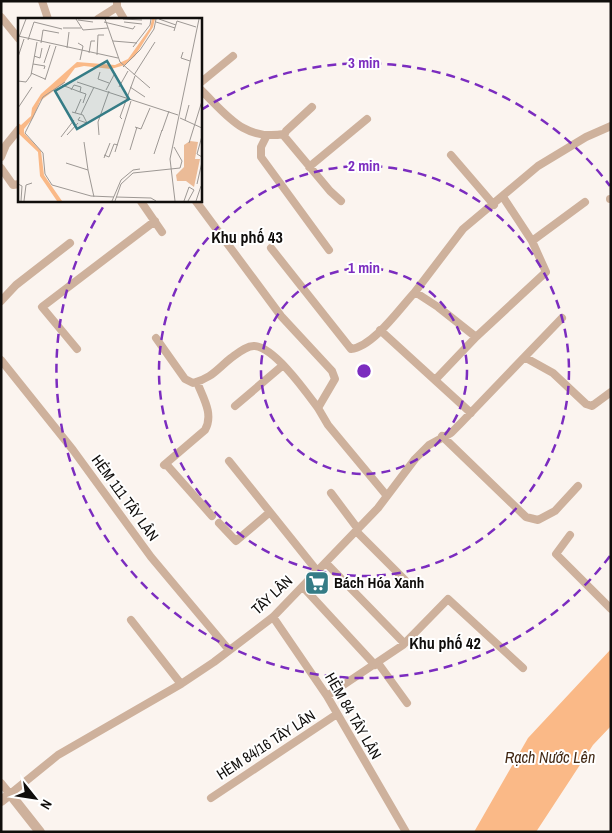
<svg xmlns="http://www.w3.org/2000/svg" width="612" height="833" font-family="'Archivo Narrow',sans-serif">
<rect width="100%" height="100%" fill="#fbf4ef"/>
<path fill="#fab987" d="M 611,649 L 611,726 L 593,745 L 536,832 L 474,832 L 528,738 Z"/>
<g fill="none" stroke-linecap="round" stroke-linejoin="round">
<path stroke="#ceb19c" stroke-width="8" d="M 42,1 L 48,19
M 117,1 L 117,7 L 124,19
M 1,17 L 19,39
M 98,19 L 117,7
M 200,83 L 233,56
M 200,89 C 227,115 243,141 284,134
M 312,107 L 286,131 L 284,136 L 330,191 L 341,201
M 266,137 L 261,147 L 261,157 L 329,250
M 451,155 L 494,205
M 1,157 L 6,145 L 19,129
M 309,167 L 367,119
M 1,168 L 13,185 L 19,184
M 610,199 L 611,199
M 140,200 L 162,232
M 195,200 L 281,316 L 332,371 L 335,379 L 318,408 L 328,425 L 387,496
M 532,241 L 585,202
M 271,248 L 351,349 C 373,347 400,308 415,292 L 438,307 L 476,337 L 546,272 L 532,241 L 503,197
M 415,292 L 463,229 L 538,166 L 586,137 L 611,126
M 1,301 L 16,285 L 70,243
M 380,330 L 471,413
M 156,338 L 185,379 L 193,383 C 212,378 217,369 231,358 C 238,353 247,345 255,346 C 275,348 306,392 318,408
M 77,349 L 42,307 L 155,221
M 526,358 L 553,373 L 586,404 L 592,406 L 611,392
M 1,360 L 73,450 L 151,557 L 229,650
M 435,380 L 476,337
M 235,406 L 282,366
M 442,436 L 526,517 L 538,520 L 555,511 L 578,486
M 229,461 L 318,572
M 166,464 L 212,516
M 164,465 L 205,430 C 214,414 203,398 197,382
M 331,493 L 358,529
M 219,523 L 236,541 L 270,512
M 356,531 L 405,580
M 570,535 L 556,554 L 611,609
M 326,563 L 404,643
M 303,587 L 375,665
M 273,617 L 327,696 L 406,832
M 131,620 L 181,684
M 378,663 L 407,703
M 327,696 L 403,645 L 448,599 L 523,668
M 1,783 L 10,794 L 58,755 L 181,684 L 214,662 L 273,617 L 378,508 L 415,459 L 429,445 L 451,433 L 461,423 L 562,318
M 211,798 L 337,714"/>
<path stroke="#ceb19c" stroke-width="10" d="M 1,801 L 10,794 L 40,832"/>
</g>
<g fill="none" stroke="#7b2cbf" stroke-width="2.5" stroke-dasharray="9 6">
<circle cx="364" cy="371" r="103"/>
<circle cx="364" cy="371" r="205"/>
<path d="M610 556A308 308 0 0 1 107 201M201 110A308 308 0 0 1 610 186"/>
</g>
<defs>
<symbol id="supermarket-square" viewBox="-11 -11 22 22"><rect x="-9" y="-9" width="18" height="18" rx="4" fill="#357c86" stroke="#fff"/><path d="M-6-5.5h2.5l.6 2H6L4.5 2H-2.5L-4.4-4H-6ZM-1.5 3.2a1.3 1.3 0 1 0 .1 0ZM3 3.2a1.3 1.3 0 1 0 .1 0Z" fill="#fff"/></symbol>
</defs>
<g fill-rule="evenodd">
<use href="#supermarket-square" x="303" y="569" width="28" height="28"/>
</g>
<g text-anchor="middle" stroke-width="4" stroke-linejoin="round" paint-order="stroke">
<g font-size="15" fill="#100e0c" stroke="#fff">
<text transform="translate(125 498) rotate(54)" y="5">HẺM 111 TÂY LÂN</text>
<text transform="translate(272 595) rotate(-43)" y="5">TÂY LÂN</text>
<text transform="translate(353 716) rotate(60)" y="5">HẺM 84 TÂY LÂN</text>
<text transform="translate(266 745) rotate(-33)" y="5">HẺM 84/16 TÂY LÂN</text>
</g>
<g font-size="15" font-weight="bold" fill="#100e0c" stroke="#fff" text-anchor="start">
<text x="334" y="588">Bách Hóa Xanh</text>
</g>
<g font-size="16" font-weight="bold" fill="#100e0c" stroke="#fff">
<text x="247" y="243">Khu phố 43</text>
<text x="445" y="649">Khu phố 42</text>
</g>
<g font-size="16" font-style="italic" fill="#432914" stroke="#fff">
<text x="550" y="763">Rạch Nước Lên</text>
</g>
</g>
<g transform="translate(18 18)">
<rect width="184" height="184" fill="#fbf4ef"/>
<path d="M 172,123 L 180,124 L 177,141 L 182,141 L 176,169 L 168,163 L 159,163 L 158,157 L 166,149 L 166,127 Z" fill="#ebbb97"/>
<path d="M 134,1 L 137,1 L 135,9 L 117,38 L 107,47 L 93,51 L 66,48 L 57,50 L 46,65 L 22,83 L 15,100 L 6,111 L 6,115 L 23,133 L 26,157 L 44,183 L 39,183 L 22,158 L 20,134 L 1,116 L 0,105 L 3,107 L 13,98 L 14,90 L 23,76 L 59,44 L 97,47 L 110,41 L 132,10 Z" fill="#fab987"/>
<path fill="none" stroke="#9d9894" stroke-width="1" d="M 58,1 L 65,12 L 90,10M 87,1 L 102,44 L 132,70M 105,1 L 124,2M 141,1 L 158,7M 60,2 L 75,4M 86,4 L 115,11 L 117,8M 106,4 L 124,6M 138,4 L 157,10M 45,10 L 63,10M 156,13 L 159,3 L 178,9M 0,18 L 100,40M 1,19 L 8,1M 10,22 L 16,4 L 44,11M 95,23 L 119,25M 23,25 L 25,12 L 41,15M 60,25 L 65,28 L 62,42M 115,29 L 132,7 L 133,1M 49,30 L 51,14M 165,34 L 163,40 L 172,43M 71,35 L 73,23 L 77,23M 79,37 L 80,17 L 86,17M 16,38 L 22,40 L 24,30M 0,39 L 6,21M 26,45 L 32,27M 15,46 L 27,48 L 26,51M 105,49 L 122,32 L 136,11 L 138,1M 82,54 L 80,61 L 91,65M 13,55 L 27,61M 116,57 L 137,24M 27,62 L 38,28M 0,63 L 8,64 L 13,57 L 19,24M 47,64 L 25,79 L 7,115 L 25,135 L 27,156 L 34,167 L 73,178 L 96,179M 59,64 L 160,97M 44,67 L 62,74M 101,69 L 110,53M 112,69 L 127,79M 53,72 L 56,67 L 63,69 L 62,74 L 68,76 L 65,85M 88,72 L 97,55M 0,90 L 14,69M 54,94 L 65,97 L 69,105 L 60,102 L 62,99M 57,95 L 63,81M 63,96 L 76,69M 162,100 L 184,110M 104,101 L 102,99 L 117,58M 167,102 L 171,87M 117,109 L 123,111 L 132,90M 144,113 L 151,93M 49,117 L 60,105M 81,117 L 80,104 L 91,73M 184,118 L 179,136 L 184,139M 43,119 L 56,102M 66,124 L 70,152M 171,125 L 184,83M 112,132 L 119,109M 97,134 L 113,83M 136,136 L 144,112M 86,137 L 91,139 L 96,126 L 100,127M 86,140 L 92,125M 48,145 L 70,152 L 76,179M 0,166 L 4,168 L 3,183M 179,166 L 184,144M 98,179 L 133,180 L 138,183M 6,183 L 8,167 L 14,165M 94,183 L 103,162 L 115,152 L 122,151M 97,183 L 103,166 L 115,155 L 162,150 L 164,143 L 156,129M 157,183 L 152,141 L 181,1M 166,183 L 171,169 L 176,172 L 170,183M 178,183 L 183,168"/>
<path fill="#357c86" fill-opacity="0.15" stroke="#357c86" stroke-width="2.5" d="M 89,43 L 111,81 L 59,111 L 37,73 Z"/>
<rect width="184" height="184" fill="none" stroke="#100e0c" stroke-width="2.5"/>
</g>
<circle cx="364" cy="371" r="8" fill="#7b2cbf" stroke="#fff" stroke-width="2.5"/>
<g font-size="15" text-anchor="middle" font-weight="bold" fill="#7b2cbf" stroke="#fff" stroke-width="4" stroke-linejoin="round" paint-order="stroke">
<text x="364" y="68">3 min</text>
<text x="364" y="171">2 min</text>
<text x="364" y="273">1 min</text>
</g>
<rect width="612" height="833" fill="none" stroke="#100e0c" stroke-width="5"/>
<g transform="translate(35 798) rotate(120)" stroke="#ffffff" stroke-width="4" paint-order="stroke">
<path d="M0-4L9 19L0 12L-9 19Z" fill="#100e0c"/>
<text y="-8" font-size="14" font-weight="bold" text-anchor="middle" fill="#100e0c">N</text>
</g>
</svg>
